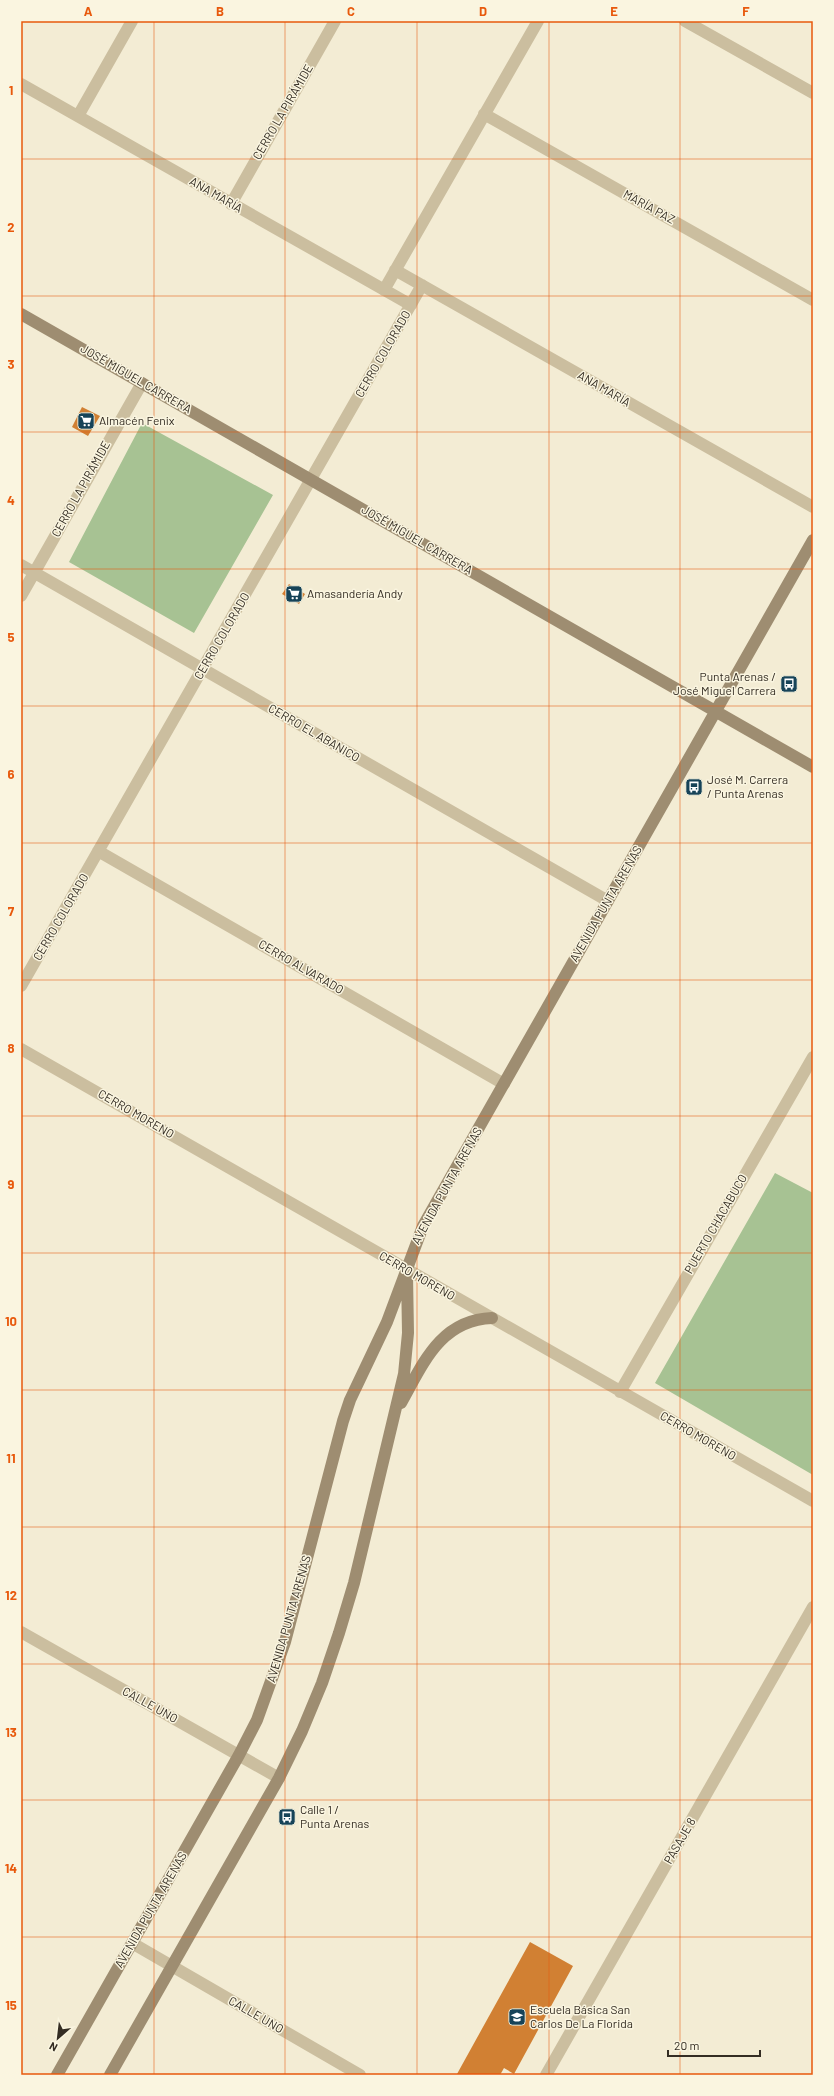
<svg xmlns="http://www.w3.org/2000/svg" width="834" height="2096" font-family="Barlow,sans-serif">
<rect width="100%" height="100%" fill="#f3ecd4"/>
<path fill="#a7c293" d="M 142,423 L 273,495 L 194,633 L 69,562 Z
M 775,1173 L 813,1193 L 813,1475 L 655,1383 Z"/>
<path fill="#d18033" d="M 82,407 L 100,416 L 88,436 L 72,427 Z
M 289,584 L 305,594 L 299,604 L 282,594 Z
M 530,1942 L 573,1966 L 514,2074 L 504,2068 L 500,2075 L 459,2075 L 457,2074 Z"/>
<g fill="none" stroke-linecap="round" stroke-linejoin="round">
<path stroke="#cbbe9f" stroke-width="12" d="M 685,21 L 813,93
M 21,84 L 411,305
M 484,114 L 813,300
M 78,116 L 132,21
M 231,204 L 335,21
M 395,270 L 813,507
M 384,290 L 538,21
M 21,565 L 608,901
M 21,596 L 142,383
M 98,851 L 504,1084
M 21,986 L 422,285
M 21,1049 L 813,1501
M 620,1392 L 813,1057
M 21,1632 L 279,1778
M 132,1943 L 360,2075
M 546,2075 L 813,1607"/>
<path stroke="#9e8d71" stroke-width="12" d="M 21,314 L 813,767
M 401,1403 C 423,1364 440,1320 492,1318
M 57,2075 L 239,1755 L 257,1720 L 285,1642 L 343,1421 L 350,1400 L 387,1322 L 423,1226 L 813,540
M 110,2075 L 279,1778 L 302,1731 L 322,1683 L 339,1633 L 354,1583 L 404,1374 L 408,1333 L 407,1275"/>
</g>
<path fill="none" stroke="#e8590c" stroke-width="1" stroke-opacity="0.55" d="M 154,21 L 154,2075M 285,21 L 285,2075M 417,21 L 417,2075M 549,21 L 549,2075M 680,21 L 680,2075M 21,159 L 813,159M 21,296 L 813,296M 21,432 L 813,432M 21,569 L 813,569M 21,706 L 813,706M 21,843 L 813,843M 21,980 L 813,980M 21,1116 L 813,1116M 21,1253 L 813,1253M 21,1390 L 813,1390M 21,1527 L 813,1527M 21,1664 L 813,1664M 21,1800 L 813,1800M 21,1937 L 813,1937"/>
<defs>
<symbol id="supermarket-square" viewBox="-11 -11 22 22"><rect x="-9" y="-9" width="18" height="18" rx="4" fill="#164358" stroke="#faf5e0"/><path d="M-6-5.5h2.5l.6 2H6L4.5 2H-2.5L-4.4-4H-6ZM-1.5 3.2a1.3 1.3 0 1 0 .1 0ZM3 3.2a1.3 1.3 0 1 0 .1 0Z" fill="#fff"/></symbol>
<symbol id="bus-square" viewBox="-11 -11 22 22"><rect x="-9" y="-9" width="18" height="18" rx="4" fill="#164358" stroke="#faf5e0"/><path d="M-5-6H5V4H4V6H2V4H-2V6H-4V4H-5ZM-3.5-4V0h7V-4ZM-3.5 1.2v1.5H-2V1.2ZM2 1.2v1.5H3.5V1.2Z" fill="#fff"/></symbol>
<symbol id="school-square" viewBox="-11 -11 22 22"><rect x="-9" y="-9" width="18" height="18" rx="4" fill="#164358" stroke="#faf5e0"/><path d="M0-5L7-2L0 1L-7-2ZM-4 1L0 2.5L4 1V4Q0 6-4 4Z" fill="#fff"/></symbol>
</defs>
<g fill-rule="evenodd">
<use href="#supermarket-square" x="76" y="411" width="20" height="20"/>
<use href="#supermarket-square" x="284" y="584" width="20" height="20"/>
<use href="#bus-square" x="779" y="674" width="20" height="20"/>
<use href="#bus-square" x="684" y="777" width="20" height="20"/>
<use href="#bus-square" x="277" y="1807" width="20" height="20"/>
<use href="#school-square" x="507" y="2007" width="20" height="20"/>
</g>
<g text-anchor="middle" stroke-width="3" stroke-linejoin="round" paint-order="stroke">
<g font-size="12" fill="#342d23" stroke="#faf5e0">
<text transform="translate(283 112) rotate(-60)" y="4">CERRO LA PIRÁMIDE</text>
<text transform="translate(216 195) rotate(30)" y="4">ANA MARÍA</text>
<text transform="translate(649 207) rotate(29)" y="4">MARÍA PAZ</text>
<text transform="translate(383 354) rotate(-60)" y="4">CERRO COLORADO</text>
<text transform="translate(136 379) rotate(30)" y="4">JOSÉ MIGUEL CARRERA</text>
<text transform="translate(604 389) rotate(30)" y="4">ANA MARÍA</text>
<text transform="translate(81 489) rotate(-61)" y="4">CERRO LA PIRÁMIDE</text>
<text transform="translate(417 540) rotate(30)" y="4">JOSÉ MIGUEL CARRERA</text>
<text transform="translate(222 636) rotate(-60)" y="4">CERRO COLORADO</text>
<text transform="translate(314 733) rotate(30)" y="4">CERRO EL ABANICO</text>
<text transform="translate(606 904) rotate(-60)" y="4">AVENIDA PUNTA ARENAS</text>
<text transform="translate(61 917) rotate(-60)" y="4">CERRO COLORADO</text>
<text transform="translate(301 967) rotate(30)" y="4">CERRO ALVARADO</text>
<text transform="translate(136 1114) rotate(30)" y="4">CERRO MORENO</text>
<text transform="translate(447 1186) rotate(-61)" y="4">AVENIDA PUNTA ARENAS</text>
<text transform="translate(716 1224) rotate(-60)" y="4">PUERTO CHACABUCO</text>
<text transform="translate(417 1276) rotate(30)" y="4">CERRO MORENO</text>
<text transform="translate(698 1436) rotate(30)" y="4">CERRO MORENO</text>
<text transform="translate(289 1619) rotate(-74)" y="4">AVENIDA PUNTA ARENAS</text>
<text transform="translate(150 1705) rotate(29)" y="4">CALLE UNO</text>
<text transform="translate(680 1841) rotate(-60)" y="4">PASAJE 8</text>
<text transform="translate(151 1910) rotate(-60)" y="4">AVENIDA PUNTA ARENAS</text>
<text transform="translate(256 2015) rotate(30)" y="4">CALLE UNO</text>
</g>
<g font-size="12" fill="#342d23" stroke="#faf5e0" text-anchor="start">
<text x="99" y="425">Almacén Fenix</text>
<text x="307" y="598">Amasandería Andy</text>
<text x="776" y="681" text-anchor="end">Punta Arenas /<tspan x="776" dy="14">José Miguel Carrera</tspan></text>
<text x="707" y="784">José M. Carrera<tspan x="707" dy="14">/ Punta Arenas</tspan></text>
<text x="300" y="1814">Calle 1 /<tspan x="300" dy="14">Punta Arenas</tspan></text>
<text x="530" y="2014">Escuela Básica San<tspan x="530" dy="14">Carlos De La Florida</tspan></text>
</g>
</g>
<rect width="834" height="2096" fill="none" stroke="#faf5e0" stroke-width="44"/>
<g transform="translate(58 2038) rotate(208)" stroke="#faf5e0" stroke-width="3" paint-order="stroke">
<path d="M0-3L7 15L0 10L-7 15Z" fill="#342d23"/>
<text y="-6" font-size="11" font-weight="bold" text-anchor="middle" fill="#342d23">N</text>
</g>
<path d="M668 2050v6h92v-6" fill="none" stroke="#342d23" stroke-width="2"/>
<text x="674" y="2050" font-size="12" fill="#342d23" stroke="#faf5e0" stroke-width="3" paint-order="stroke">20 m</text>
<rect x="22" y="22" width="790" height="2052" fill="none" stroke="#e8590c" stroke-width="1.5"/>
<g font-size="13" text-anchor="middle" font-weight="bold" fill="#e8590c">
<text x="88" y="16">A</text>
<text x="220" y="16">B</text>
<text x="351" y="16">C</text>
<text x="483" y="16">D</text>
<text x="614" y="16">E</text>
<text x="746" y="16">F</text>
<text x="11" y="95">1</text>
<text x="11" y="232">2</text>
<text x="11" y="369">3</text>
<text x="11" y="505">4</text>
<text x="11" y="642">5</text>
<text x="11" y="779">6</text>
<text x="11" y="916">7</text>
<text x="11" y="1053">8</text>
<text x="11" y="1189">9</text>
<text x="11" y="1326">10</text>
<text x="11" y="1463">11</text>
<text x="11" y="1600">12</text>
<text x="11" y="1737">13</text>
<text x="11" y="1873">14</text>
<text x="11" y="2010">15</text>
</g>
</svg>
